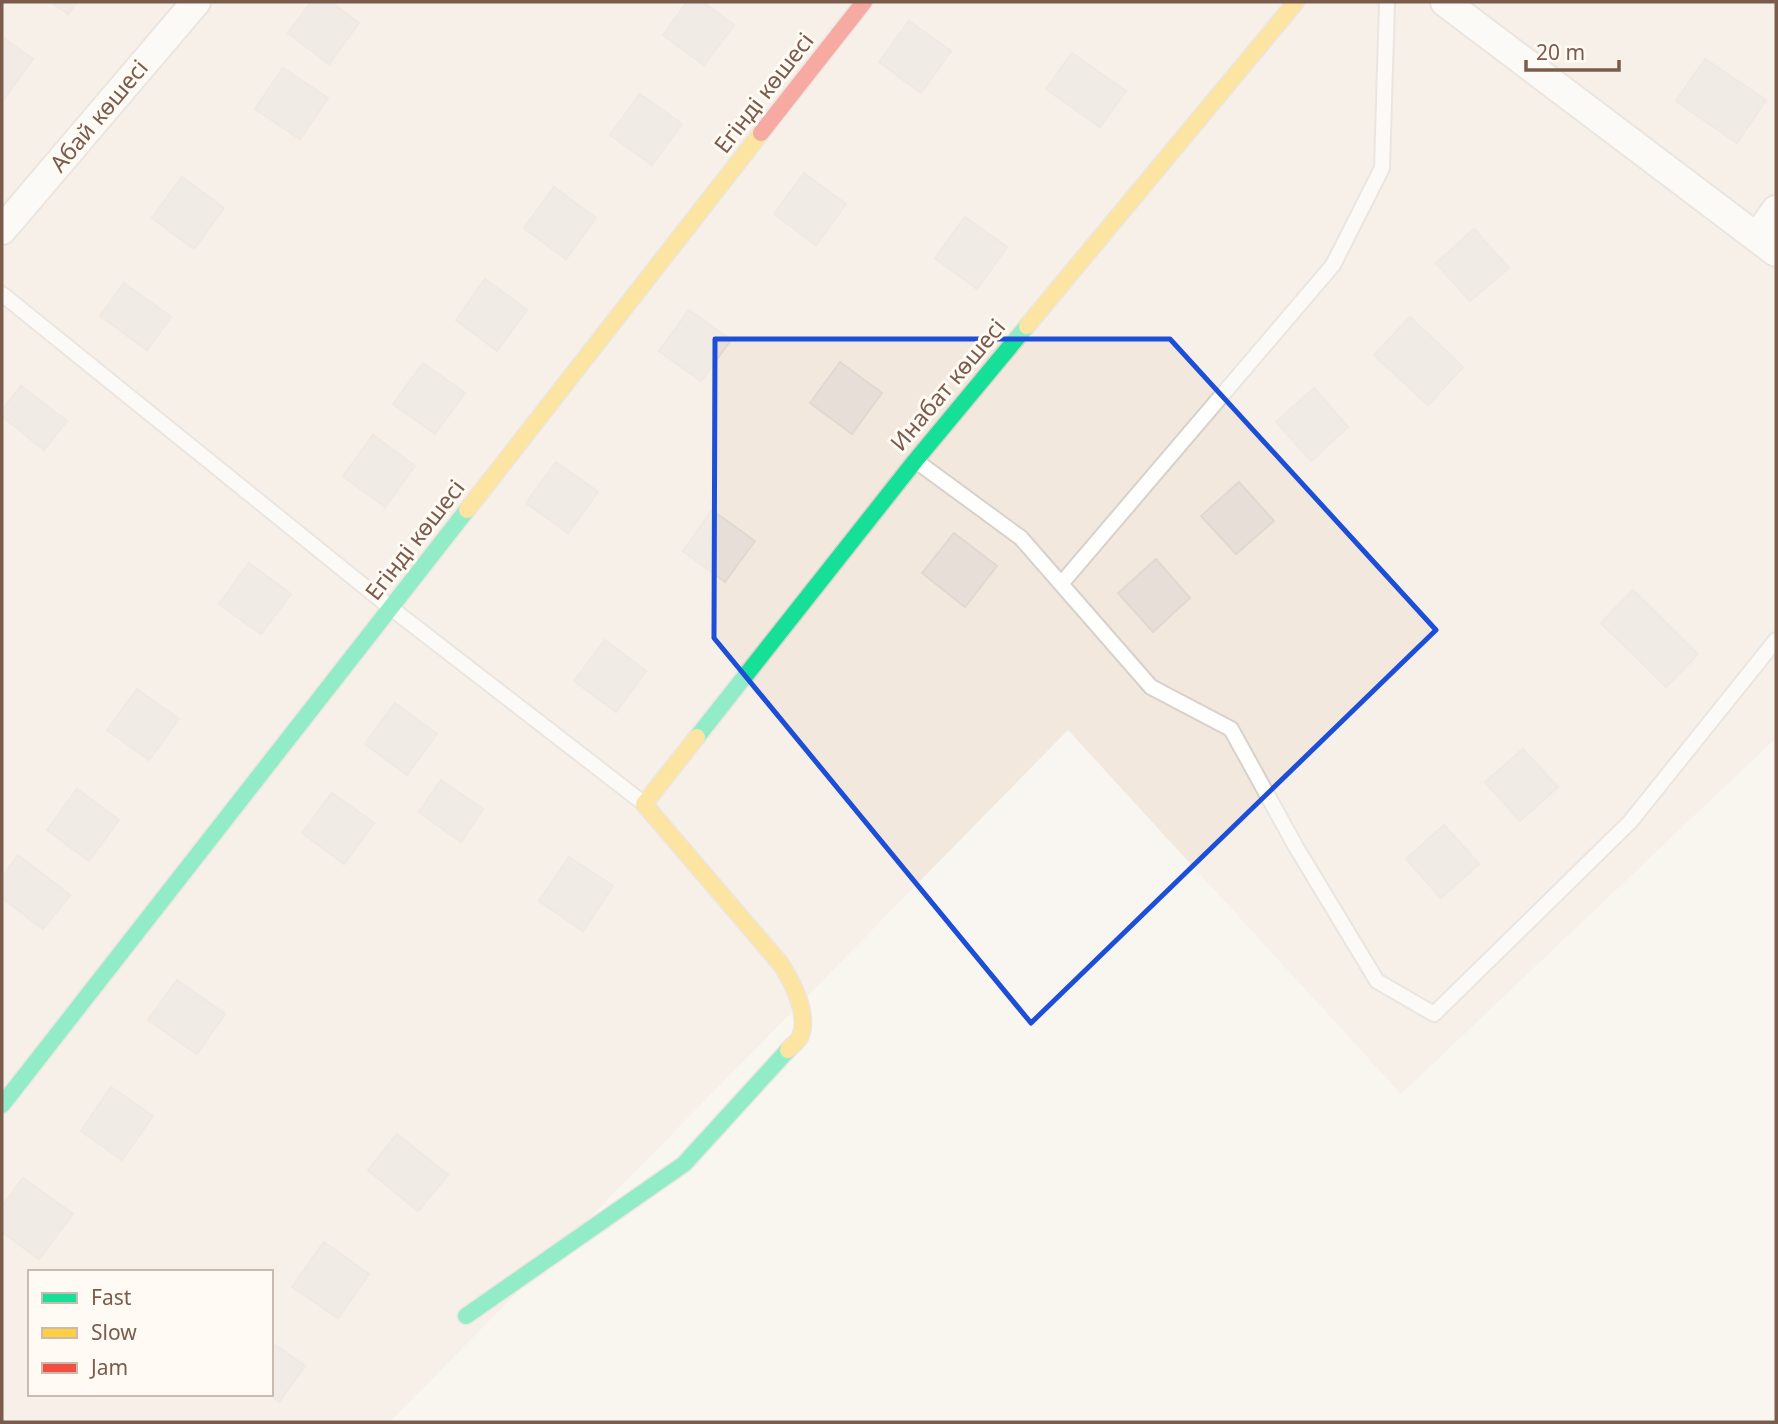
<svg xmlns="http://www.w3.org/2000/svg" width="1778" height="1424" font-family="'Noto Sans',sans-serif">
<rect width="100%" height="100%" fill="#f9f5f0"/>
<path fill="#f2e8de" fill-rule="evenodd" d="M 2,2 L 1776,2 L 1776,738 L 1401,1094 L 1068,730 L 390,1422 L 2,1422 ZM 30,1272 L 271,1272 L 271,1394 L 30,1394 Z"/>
<path fill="#e6ded7" stroke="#e2d8d2" stroke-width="2" d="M 51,2 L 77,2 L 68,14 Z
M 311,2 L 331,2 L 359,23 L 329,64 L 288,33 Z
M 687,2 L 703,2 L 734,25 L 704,65 L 663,35 Z
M 909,21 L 951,51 L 921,93 L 879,62 Z
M 2,37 L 33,59 L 3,100 L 2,100 Z
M 1072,53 L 1126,91 L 1100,127 L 1046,89 Z
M 1705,59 L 1766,100 L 1737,143 L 1676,101 Z
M 283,68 L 328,98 L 300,139 L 255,109 Z
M 640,94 L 682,124 L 652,165 L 610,135 Z
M 804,173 L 846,204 L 816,245 L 774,214 Z
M 182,177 L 224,208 L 194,249 L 152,218 Z
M 554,187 L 596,218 L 566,259 L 524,228 Z
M 965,217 L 1007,247 L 977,289 L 935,258 Z
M 1474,229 L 1509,268 L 1470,301 L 1436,263 Z
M 485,279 L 527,310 L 497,351 L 456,320 Z
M 124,283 L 171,317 L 147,350 L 100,316 Z
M 689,310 L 731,340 L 701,381 L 659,351 Z
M 1410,317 L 1463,367 L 1428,405 L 1374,355 Z
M 840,362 L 882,393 L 852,434 L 810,403 Z
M 423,363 L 465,393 L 435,434 L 393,404 Z
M 21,386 L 67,421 L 44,450 L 2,416 L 2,410 Z
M 1314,388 L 1348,427 L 1311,461 L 1276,422 Z
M 373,435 L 415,466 L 385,507 L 343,476 Z
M 556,462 L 598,492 L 568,533 L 526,503 Z
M 1239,482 L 1274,521 L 1236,554 L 1201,516 Z
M 712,510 L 755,541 L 725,582 L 683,551 Z
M 954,533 L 997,566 L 965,607 L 922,573 Z
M 1156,559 L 1190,598 L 1153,632 L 1118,593 Z
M 249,563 L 291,594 L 261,634 L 219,604 Z
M 1633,590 L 1698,654 L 1666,687 L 1601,623 Z
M 605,640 L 646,671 L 616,712 L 574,681 Z
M 137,689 L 179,719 L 149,760 L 107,730 Z
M 395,703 L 437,734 L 407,775 L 365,744 Z
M 1523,749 L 1558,787 L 1520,821 L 1485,782 Z
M 441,780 L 483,809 L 461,842 L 419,812 Z
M 77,789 L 119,820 L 89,861 L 47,830 Z
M 332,793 L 374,823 L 344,864 L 302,833 Z
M 1444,825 L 1479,864 L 1441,898 L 1406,859 Z
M 18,855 L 70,895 L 43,929 L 2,898 L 2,877 Z
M 569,857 L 613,886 L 583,931 L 539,901 Z
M 177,980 L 225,1014 L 197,1054 L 148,1020 Z
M 111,1087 L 153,1116 L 122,1160 L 81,1131 Z
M 397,1134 L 448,1175 L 418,1211 L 368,1170 Z
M 23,1178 L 73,1214 L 39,1259 L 2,1232 L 2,1206 Z
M 324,1242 L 369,1274 L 338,1318 L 292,1287 Z
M 271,1342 L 305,1366 L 279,1402 L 269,1394 L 271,1394 Z"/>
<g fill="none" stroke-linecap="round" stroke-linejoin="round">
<defs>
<path id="lane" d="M 2,294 L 391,608 L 642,802
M 916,461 L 1021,538 L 1151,687 L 1231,729 L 1296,847 L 1377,981 L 1434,1014 L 1630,822 L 1776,640
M 1061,584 L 1333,265 L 1382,168 L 1387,2"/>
<path id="street" d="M 1445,2 L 1776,252
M 2,230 L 196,2
M 1757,237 L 1776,210"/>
<path id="fast" d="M 697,737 L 915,461 L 1027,326
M 2,1105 L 467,510
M 466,1316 L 684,1164 L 788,1050"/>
<path id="slow" d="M 1027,326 L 1296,2
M 467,510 L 761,133
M 697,737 L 644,804 L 780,963 C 792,981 810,1015 800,1037 C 798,1042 791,1046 788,1050"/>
<path id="jam" d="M 761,133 L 864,2"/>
</defs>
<use href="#lane" stroke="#d7d1cb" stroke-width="18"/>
<use href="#street" stroke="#d7d1cb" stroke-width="32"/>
<use href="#fast" stroke="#d9d2cb" stroke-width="19"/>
<use href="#slow" stroke="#d9d2cb" stroke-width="19"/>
<use href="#jam" stroke="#d9d2cb" stroke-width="19"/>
<use href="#lane" stroke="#fefefd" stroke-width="14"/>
<use href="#street" stroke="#fefefd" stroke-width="28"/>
<use href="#fast" stroke="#16e098" stroke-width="16"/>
<use href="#slow" stroke="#ffcf43" stroke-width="16"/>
<use href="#jam" stroke="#f24e42" stroke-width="16"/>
</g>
<path d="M0 0H1778V1424H0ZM 715,339 L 1170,339 L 1436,630 L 1031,1023 L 714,638 Z" fill="#f9f5f0" fill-opacity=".55" fill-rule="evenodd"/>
<path fill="none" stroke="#1d4ed8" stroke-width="5" stroke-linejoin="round" d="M 715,339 L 1170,339 L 1436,630 L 1031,1023 L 714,638 Z"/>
<g text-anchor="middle" stroke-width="6" stroke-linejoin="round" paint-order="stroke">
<g font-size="23" fill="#7a5c4d" stroke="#fffaf3">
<text transform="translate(764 93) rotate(-52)" y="8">Егінді көшесі</text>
<text transform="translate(99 116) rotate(-50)" y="8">Абай көшесі</text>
<text transform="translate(948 385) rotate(-50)" y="8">Инабат көшесі</text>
<text transform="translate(415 540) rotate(-52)" y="8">Егінді көшесі</text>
</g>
</g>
<rect width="1778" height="1424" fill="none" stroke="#7a5c4d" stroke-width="7"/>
<rect x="28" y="1270" width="245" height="126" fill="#fffaf3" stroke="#cabbb1" stroke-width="2"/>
<rect x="42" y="1293" width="35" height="10" fill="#16e098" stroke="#cabbb1" stroke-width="2"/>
<text x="91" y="1305" font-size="21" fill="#7a5c4d">Fast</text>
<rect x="42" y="1328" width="35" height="10" fill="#ffcf43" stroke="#cabbb1" stroke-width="2"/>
<text x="91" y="1340" font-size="21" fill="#7a5c4d">Slow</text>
<rect x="42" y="1363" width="35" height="10" fill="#f24e42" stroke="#cabbb1" stroke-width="2"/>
<text x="91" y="1375" font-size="21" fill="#7a5c4d">Jam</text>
<path d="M1526 60v10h93v-10" fill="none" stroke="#7a5c4d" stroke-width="3.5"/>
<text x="1536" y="60" font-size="21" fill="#7a5c4d" stroke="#fffaf3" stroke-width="5" paint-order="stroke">20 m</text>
</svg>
